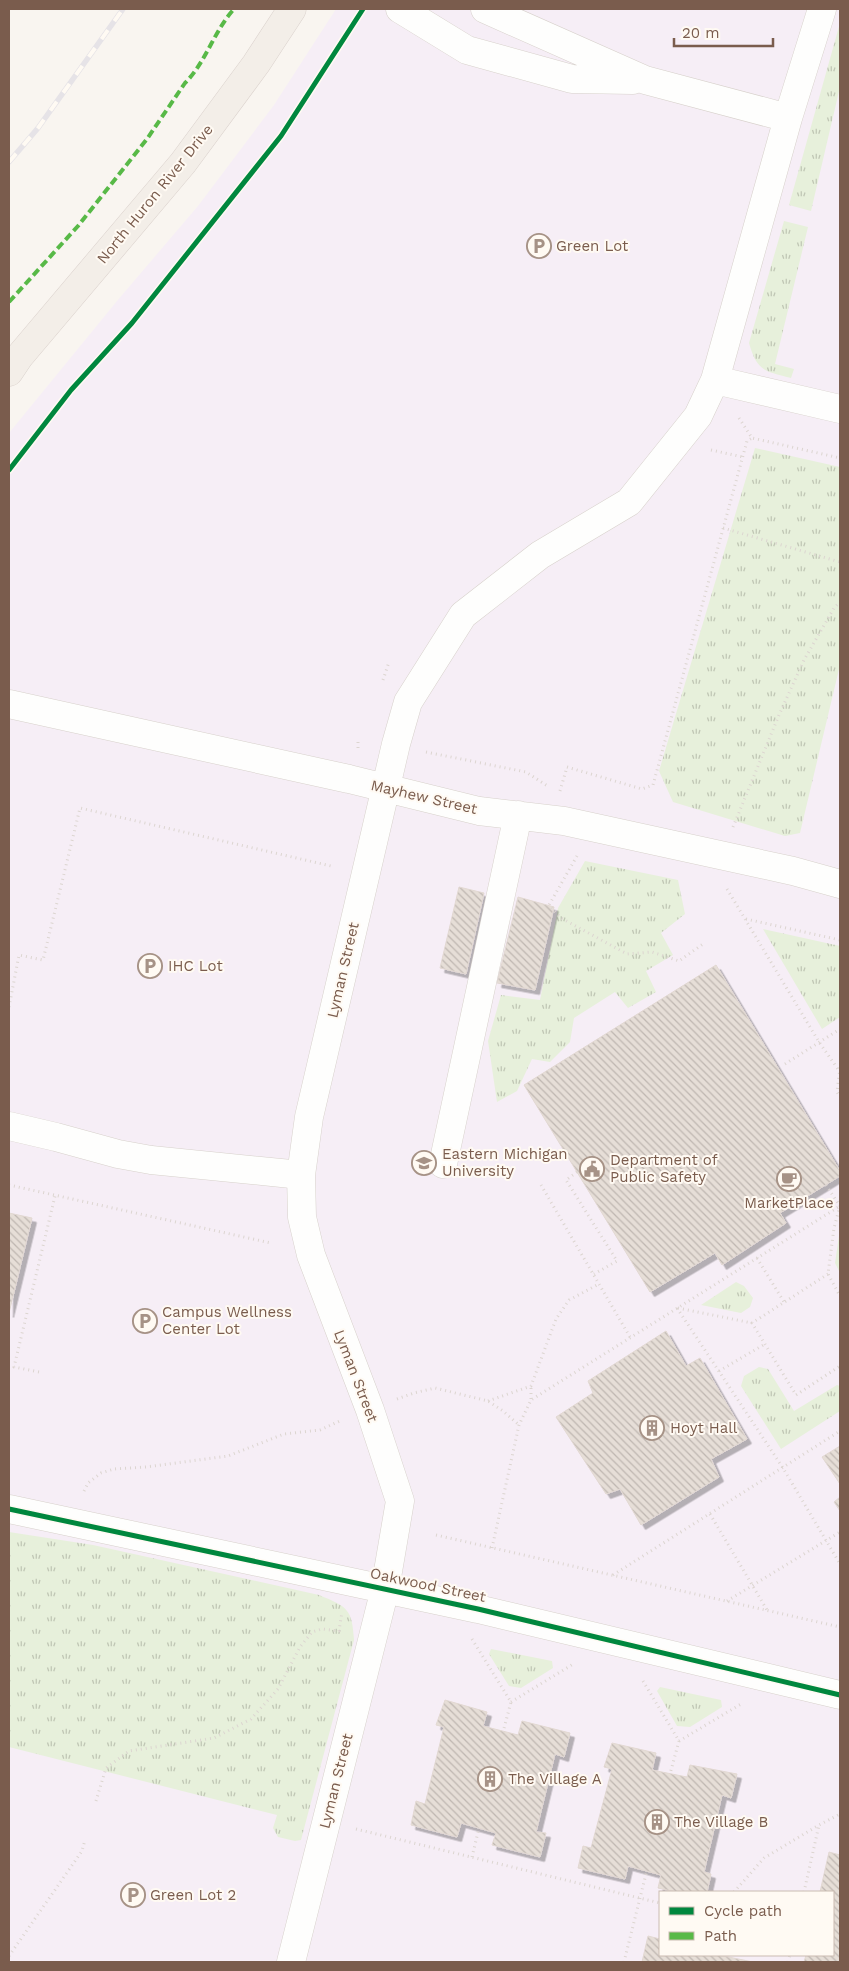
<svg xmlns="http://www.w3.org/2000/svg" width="849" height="1971" font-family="'Work Sans',sans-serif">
<defs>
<pattern id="grass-tufts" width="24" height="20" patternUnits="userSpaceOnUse" patternTransform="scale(1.25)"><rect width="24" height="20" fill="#e7f0db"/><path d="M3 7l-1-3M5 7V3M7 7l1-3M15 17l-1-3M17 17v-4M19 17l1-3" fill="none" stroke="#c0c6b4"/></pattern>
<pattern id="building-back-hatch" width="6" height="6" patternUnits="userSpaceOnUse" patternTransform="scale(1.25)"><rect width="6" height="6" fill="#e6ded7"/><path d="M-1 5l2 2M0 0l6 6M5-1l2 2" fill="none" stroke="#bfb7b1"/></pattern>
<filter id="shadow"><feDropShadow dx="4.5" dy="4.5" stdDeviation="0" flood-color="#0004"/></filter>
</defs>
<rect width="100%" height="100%" fill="#f9f5f0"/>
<path fill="#f6eef6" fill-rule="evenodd" d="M 336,9 L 840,9 L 840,1962 L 9,1962 L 9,433 L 117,301 L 198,206 L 274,105 ZM 660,1892 L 833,1892 L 833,1955 L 660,1955 Z"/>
<path fill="url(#grass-tufts)" d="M 840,23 L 840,87 L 811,211 L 789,205 Z
M 784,221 L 808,227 L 775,364 L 794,369 L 791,378 C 764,371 757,371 749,343 Z
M 755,448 L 840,467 L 840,665 L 800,833 L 785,836 L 673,802 L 659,771 Z
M 585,861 L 678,880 L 685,914 L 661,933 L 673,955 L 646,971 L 656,992 L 628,1008 L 615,992 L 574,1018 L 570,1042 L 550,1062 L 532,1059 L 517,1091 L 497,1102 L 488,1041 L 501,995 L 540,1000 L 558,908 Z
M 763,929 L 840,946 L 840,1017 L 822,1029 Z
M 840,1229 L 840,1273 L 835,1263 Z
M 736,1282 L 744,1286 L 753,1298 L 750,1307 L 741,1313 L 701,1305 Z
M 759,1367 L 768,1369 L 794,1411 L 837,1385 L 840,1386 L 840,1411 L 781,1449 L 741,1386 L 744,1376 Z
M 9,1532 L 93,1545 L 319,1595 C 348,1607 352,1609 354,1640 L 301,1840 L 295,1841 L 278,1837 L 273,1828 L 277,1815 L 9,1747 Z
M 491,1649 L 552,1661 L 553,1668 L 521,1688 L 509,1686 L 489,1654 Z
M 660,1687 L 721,1700 L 722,1707 L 690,1727 L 677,1726 L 657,1691 Z"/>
<path fill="url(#building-back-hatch)" stroke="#e2d8d2" filter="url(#shadow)" d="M 459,887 L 484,893 L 466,974 L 440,968 Z
M 518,897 L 554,907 L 535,990 L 497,983 Z
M 716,965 L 840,1171 L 840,1176 L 780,1213 L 786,1223 L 722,1265 L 715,1253 L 650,1292 L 524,1085 Z
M 9,1213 L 32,1218 L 9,1313 Z
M 666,1331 L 686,1366 L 700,1358 L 747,1439 L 711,1459 L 719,1477 L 641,1525 L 620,1489 L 606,1494 L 556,1417 L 593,1393 L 588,1381 Z
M 840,1446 L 840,1484 L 822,1457 Z
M 840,1497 L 840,1511 L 834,1502 Z
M 445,1700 L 487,1712 L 483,1726 L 518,1735 L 522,1721 L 570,1733 L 564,1757 L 555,1754 L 536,1832 L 546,1833 L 540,1857 L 492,1845 L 496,1833 L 461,1823 L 457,1837 L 411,1825 L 416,1801 L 425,1804 L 444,1727 L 436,1725 Z
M 612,1743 L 656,1753 L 652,1770 L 687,1777 L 690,1765 L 737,1774 L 731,1798 L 722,1795 L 704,1872 L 711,1874 L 707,1892 L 676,1892 L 658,1888 L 661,1875 L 628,1866 L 625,1879 L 578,1868 L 583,1846 L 591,1848 L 612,1769 L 604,1767 Z
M 829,1852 L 840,1855 L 840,1962 L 804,1962 L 806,1955 L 833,1955 L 833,1892 L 820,1892 Z
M 648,1936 L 660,1939 L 660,1955 L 719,1955 L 753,1962 L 642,1962 Z"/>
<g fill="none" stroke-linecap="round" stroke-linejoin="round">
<defs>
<path id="minor" d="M 400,9 L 467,50 L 572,79 L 633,80
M 485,9 L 645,80 L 788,118
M 715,380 L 840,409
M 9,704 L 349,779 L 479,811 L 564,821 L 793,871 L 840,884
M 9,1126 L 56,1137 L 118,1154 L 151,1160 L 301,1175
M 443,1164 L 518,815
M 9,1509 L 478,1609 L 840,1695
M 291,1962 L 385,1589 L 400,1501 L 370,1410 L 311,1255 L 302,1217 L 301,1175 L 309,1117 L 396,744 L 408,702 L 463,615 L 540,555 L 629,502 L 698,416 L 715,380 L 788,118 L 822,9"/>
<path id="major" d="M 9,372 L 19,357 L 183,163 L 256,64 L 292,9"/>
</defs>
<use href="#minor" stroke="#d7d1cb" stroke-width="29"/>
<use href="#major" stroke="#dad1cc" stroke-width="29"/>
<path stroke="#dcd5d0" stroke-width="3" stroke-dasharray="1 4" stroke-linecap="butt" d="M 739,418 L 752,438 L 840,458
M 711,450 L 743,457
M 723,528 L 840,562
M 383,680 L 389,662
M 358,742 L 358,751
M 426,752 L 526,772 L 549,787
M 560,791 L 567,767 L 642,789 L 653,785 L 747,441 L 752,438
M 733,827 L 779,715 L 804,660 L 834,608 L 840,602
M 577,856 L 549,905 L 561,918 L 627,954 L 652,952 L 679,961 L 703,944
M 727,889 L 819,1042 L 840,1072
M 746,919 L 840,940
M 9,1007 L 19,955 L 43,960 L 80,808 L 331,866
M 785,1064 L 840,1029
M 840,1068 L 837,1092 L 840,1097
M 577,1172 L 566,1180 L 617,1261 L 594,1274
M 9,1185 L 271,1243
M 541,1185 L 630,1337
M 826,1185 L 840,1206 L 834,1228 L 828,1274 L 840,1296
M 757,1258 L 784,1302
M 828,1274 L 752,1323 L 796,1395 L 840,1366
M 677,1308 L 783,1468 L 840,1564
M 678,1308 L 752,1323
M 719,1371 L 765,1344
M 39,1372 L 14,1367 L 55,1196
M 397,1399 L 414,1393 L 435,1388 L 488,1401 L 503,1411 L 519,1425
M 531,1399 L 531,1386
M 488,1401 L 531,1386 L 556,1319 L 569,1300 L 599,1284
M 84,1491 L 88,1483 L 101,1473 L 114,1469 L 146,1467 L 228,1456 L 284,1434 L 320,1430 L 342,1420
M 710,1514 L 767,1610
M 436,1535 L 840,1627
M 492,1548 L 519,1425 L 531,1400 L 840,1206
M 613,1575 L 840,1431
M 727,1601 L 840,1532
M 472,1639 L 511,1702 L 503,1732
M 643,1681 L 679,1741 L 670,1774
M 511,1702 L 575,1663
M 679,1741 L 741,1704
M 96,1801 L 106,1768 L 129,1751 L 214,1738 L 251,1719 L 278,1689 L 300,1647 L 312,1632 L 322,1629 L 339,1631 L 342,1612
M 356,1829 L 660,1903
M 472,1857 L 479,1828
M 734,1892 L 764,1858 L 819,1825 L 840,1814
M 804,1892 L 819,1825
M 9,1956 L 82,1851 L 85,1840
M 624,1962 L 647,1870
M 788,1962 L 790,1955"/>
<use href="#minor" stroke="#fefefd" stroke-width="28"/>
<use href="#major" stroke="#f3eee8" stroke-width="28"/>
<defs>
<path id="rail" d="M 9,162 L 38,128 L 123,9"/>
</defs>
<use href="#rail" stroke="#e6e3e7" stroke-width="5.5"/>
<use href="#rail" stroke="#fffaf3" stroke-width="4" stroke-dasharray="11" stroke-linecap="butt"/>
<path stroke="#58b947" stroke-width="4" stroke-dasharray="8 4" stroke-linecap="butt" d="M 9,302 L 78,226 L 147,139 L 185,83 C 206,62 214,31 234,9"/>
<defs>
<path id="cycleway" d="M 9,470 L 71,390 L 132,323 L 281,136 L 363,9
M 9,1509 L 478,1609 L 840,1695"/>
</defs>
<use href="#cycleway" stroke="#fffaf3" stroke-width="8"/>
<use href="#cycleway" stroke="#00873e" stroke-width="5"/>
</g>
<defs>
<symbol id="parking-ring" viewBox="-11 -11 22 22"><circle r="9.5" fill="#fffaf3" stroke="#a69286" stroke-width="1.5"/><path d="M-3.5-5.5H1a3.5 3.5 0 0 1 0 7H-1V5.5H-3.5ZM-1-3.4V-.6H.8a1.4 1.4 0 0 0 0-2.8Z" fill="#a69286"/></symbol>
<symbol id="university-ring" viewBox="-11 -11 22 22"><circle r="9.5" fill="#fffaf3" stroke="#a69286" stroke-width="1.5"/><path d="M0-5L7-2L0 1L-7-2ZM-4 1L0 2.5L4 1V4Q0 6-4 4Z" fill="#a69286"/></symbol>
<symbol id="civic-ring" viewBox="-11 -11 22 22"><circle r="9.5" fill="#fffaf3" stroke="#a69286" stroke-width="1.5"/><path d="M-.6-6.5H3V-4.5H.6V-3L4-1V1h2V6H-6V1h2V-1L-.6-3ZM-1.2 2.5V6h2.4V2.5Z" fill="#a69286"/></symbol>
<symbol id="cafe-ring" viewBox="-11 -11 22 22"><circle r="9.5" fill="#fffaf3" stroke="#a69286" stroke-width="1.5"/><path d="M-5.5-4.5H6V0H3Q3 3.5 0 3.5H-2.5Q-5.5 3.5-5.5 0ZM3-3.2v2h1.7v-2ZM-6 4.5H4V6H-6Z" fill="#a69286"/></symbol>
<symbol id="building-ring" viewBox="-11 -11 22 22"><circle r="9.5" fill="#fffaf3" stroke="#a69286" stroke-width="1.5"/><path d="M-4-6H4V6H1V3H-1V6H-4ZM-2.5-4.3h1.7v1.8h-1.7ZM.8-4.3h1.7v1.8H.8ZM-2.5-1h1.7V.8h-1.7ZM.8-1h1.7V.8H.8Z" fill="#a69286"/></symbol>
</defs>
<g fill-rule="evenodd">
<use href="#parking-ring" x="525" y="232" width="28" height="28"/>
<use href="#parking-ring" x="136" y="952" width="28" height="28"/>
<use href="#university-ring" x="410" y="1149" width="28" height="28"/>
<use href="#civic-ring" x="578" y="1155" width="28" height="28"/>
<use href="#cafe-ring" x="775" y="1165" width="28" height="28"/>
<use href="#parking-ring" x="131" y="1307" width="28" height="28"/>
<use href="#building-ring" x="638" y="1414" width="28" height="28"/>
<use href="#building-ring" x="476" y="1765" width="28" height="28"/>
<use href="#building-ring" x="643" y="1808" width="28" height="28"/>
<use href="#parking-ring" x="119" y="1881" width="28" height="28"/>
</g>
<g text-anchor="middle" stroke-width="4" stroke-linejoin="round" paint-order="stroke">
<g font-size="15" fill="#7a5c4d" stroke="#fffaf3">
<text transform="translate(155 194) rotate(-51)" y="5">North Huron River Drive</text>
<text transform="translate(424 797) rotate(13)" y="5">Mayhew Street</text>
<text transform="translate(343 970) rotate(-77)" y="5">Lyman Street</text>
<text transform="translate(356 1376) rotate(69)" y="5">Lyman Street</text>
<text transform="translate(428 1585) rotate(12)" y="5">Oakwood Street</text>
<text transform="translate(336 1781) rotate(-76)" y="5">Lyman Street</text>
</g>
<g font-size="15" fill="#7a5c4d" stroke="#fffaf3" text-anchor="start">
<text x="556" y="251">Green Lot</text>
<text x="168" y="971">IHC Lot</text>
<text x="442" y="1159">Eastern Michigan<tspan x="442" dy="17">University</tspan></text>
<text x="610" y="1165">Department of<tspan x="610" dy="17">Public Safety</tspan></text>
<text x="789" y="1208" text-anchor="middle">MarketPlace</text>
<text x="162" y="1317">Campus Wellness<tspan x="162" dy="17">Center Lot</tspan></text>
<text x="670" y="1433">Hoyt Hall</text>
<text x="508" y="1784">The Village A</text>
<text x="674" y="1827">The Village B</text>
<text x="150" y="1900">Green Lot 2</text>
</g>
</g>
<rect width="849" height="1971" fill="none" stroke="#7a5c4d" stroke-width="20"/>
<rect x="659" y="1891" width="175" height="65" fill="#fffaf3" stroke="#cabbb1"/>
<rect x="669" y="1907" width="25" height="8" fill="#00873e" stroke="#cabbb1"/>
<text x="704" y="1916" font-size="15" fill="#7a5c4d">Cycle path</text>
<rect x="669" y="1932" width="25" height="8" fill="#58b947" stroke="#cabbb1"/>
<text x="704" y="1941" font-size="15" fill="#7a5c4d">Path</text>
<path d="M674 38v8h99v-8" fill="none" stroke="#7a5c4d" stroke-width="2.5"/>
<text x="682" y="38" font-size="15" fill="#7a5c4d" stroke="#fffaf3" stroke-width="4" paint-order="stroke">20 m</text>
</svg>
